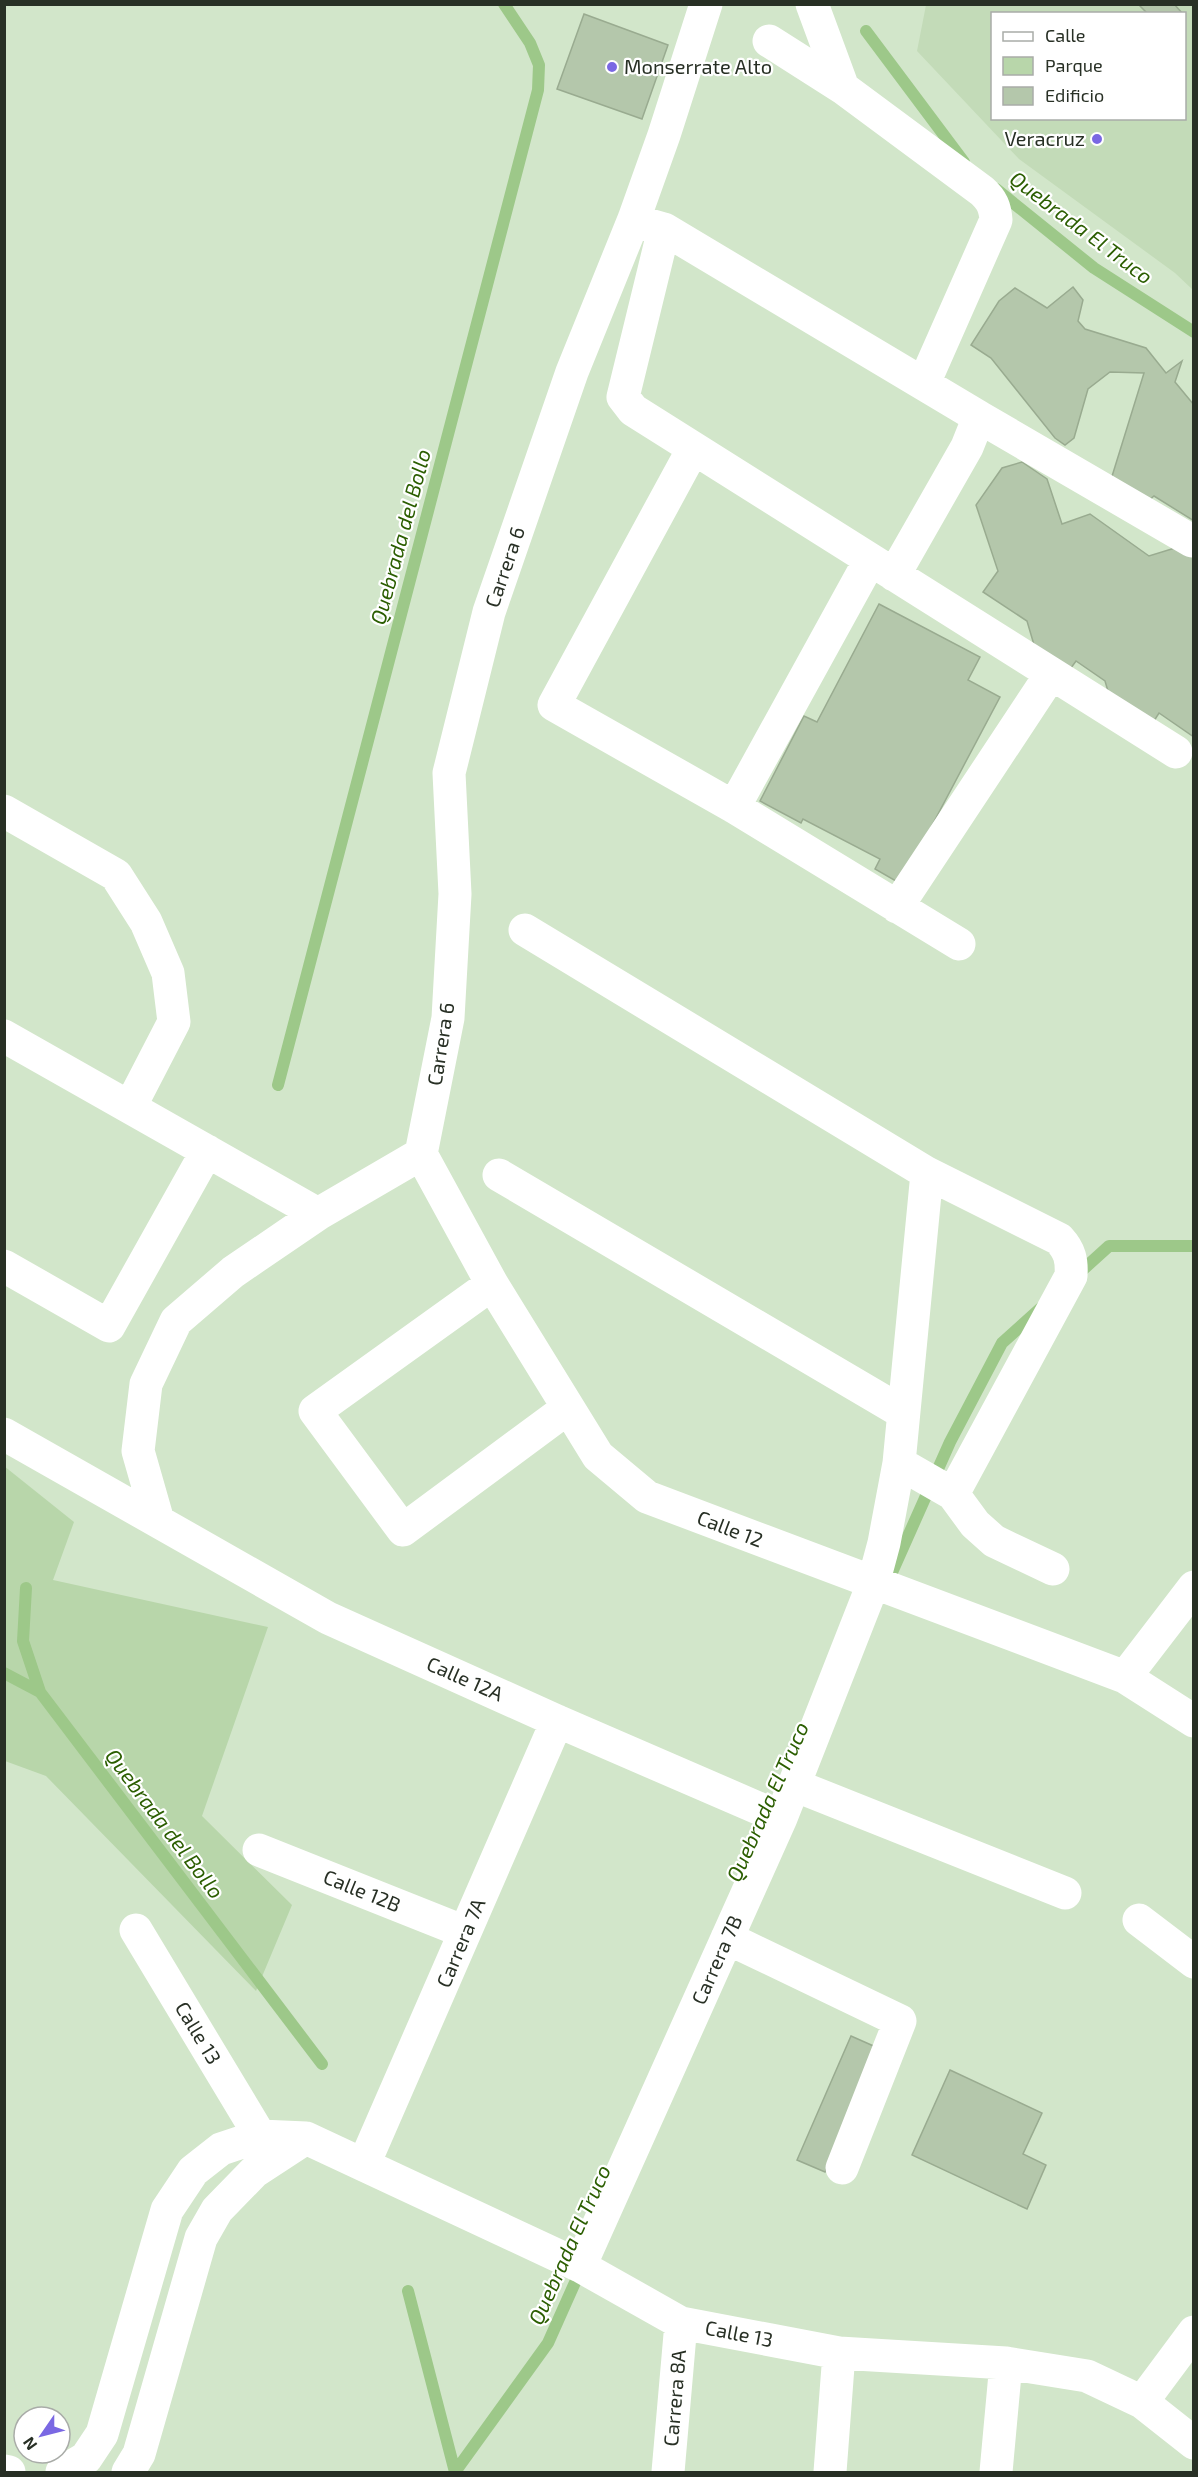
<svg xmlns="http://www.w3.org/2000/svg" width="1198" height="2477" font-family="'Exo 2',sans-serif">
<rect width="100%" height="100%" fill="#d2e6ca"/>
<path fill="#c3dbb8" fill-rule="evenodd" d="M 926,5 L 1193,5 L 1193,290 L 1175,273 L 1019,159 L 917,51 ZM 992,14 L 1184,14 L 1184,118 L 992,118 Z"/>
<path fill="#b8d6aa" d="M 4,1466 L 74,1522 L 53,1580 L 268,1627 L 202,1816 L 292,1905 L 256,1991 L 46,1776 L 5,1761 Z"/>
<g fill="none" stroke-linecap="round" stroke-linejoin="round">
<path stroke="#9dc889" stroke-width="12" d="M 866,31 L 964,162
M 996,189 L 1094,268 L 1194,332
M 278,1085 L 538,90 L 539,65 L 530,43 L 504,4
M 1077,1275 L 1109,1246 L 1194,1246
M 889,1579 L 950,1442 L 1002,1343 L 1042,1307
M 26,1588 L 23,1641 L 40,1692 L 322,2064
M 4,1673 L 40,1692
M 408,2291 L 455,2472
M 455,2472 L 548,2343 L 581,2269"/>
</g>
<path fill="#b4c7ab" stroke="#99ab90" stroke-width="1.5" d="M 1138,4 L 1174,4 L 1183,14 L 1148,14 Z
M 584,14 L 668,45 L 642,119 L 557,89 Z
M 1073,287 L 1083,300 L 1078,321 L 1085,329 L 1146,348 L 1166,373 L 1182,361 L 1175,382 L 1194,405 L 1194,521 L 1154,496 L 1141,507 L 1109,486 L 1144,373 L 1110,372 L 1088,389 L 1074,438 L 1065,445 L 1055,438 L 991,358 L 971,345 L 999,301 L 1015,288 L 1047,308 Z
M 1022,462 L 1047,479 L 1062,524 L 1090,514 L 1149,556 L 1188,544 L 1194,560 L 1194,737 L 1159,713 L 1147,732 L 1113,708 L 1105,681 L 1076,661 L 1068,672 L 1037,655 L 1027,621 L 983,592 L 998,571 L 976,505 L 1002,468 Z
M 879,604 L 980,657 L 968,680 L 1000,697 L 901,884 L 875,869 L 880,859 L 803,819 L 801,823 L 760,801 L 804,716 L 817,722 Z
M 851,2036 L 878,2048 L 825,2172 L 797,2160 Z
M 950,2070 L 1042,2113 L 1023,2154 L 1046,2165 L 1027,2209 L 912,2155 Z"/>
<g fill="none" stroke-linecap="round" stroke-linejoin="round">
<path stroke="#fff" stroke-width="33" d="M 812,4 L 843,88
M 769,41 L 843,88 L 982,191 C 992,200 995,207 996,220 L 924,383
M 643,223 L 664,229 L 979,417 L 967,447 L 894,575
M 664,229 L 623,397 L 633,410 L 1176,752
M 979,417 L 1192,541
M 693,449 L 554,705 L 734,807 L 959,944
M 734,807 L 870,560
M 4,811 L 116,875 L 146,922 L 168,973 L 174,1022 L 130,1107
M 897,907 L 1051,674
M 525,930 L 927,1173 L 1059,1239 C 1070,1251 1072,1260 1071,1276 L 953,1494
M 4,1036 L 318,1214
M 421,1154 L 448,1018 L 455,894 L 449,773 L 489,612 L 572,372 L 634,219 L 664,135 L 706,4
M 421,1154 L 492,1284 L 598,1456 L 647,1497 L 1125,1677 L 1194,1721
M 499,1175 L 902,1412
M 4,1266 L 109,1326 L 207,1151
M 492,1284 L 315,1411 L 403,1530 L 568,1408
M 4,1434 L 328,1618 L 557,1721 L 781,1818
M 899,1463 L 953,1494 L 975,1524 L 994,1541 L 1053,1569
M 158,1521 L 138,1451 L 146,1384 L 176,1321 L 233,1272 L 318,1214 L 421,1154
M 1125,1677 L 1194,1587
M 794,1785 L 1065,1893
M 259,1850 L 465,1932
M 1139,1920 L 1194,1962
M 136,1930 L 260,2136
M 727,1938 L 900,2021 L 842,2168
M 364,2164 L 557,1721
M 580,2266 L 781,1818 L 873,1584 L 884,1543 L 899,1463 L 927,1173
M 1142,2402 L 1194,2332
M 4,2471 L 9,2472
M 62,2472 L 86,2458 L 102,2434 L 167,2210 L 193,2171 L 221,2149 L 260,2136 L 306,2138 L 580,2266 L 681,2323 L 839,2353 L 1006,2363 L 1087,2376 L 1142,2402 L 1194,2443
M 128,2472 L 139,2454 L 201,2238 L 217,2210 L 254,2172 L 306,2138
M 668,2472 L 681,2323
M 830,2472 L 839,2353
M 996,2472 L 1006,2363"/>
</g>
<g fill="#7a68e3" stroke="#fff" stroke-width="2">
<circle cx="612" cy="67" r="6"/>
<circle cx="1097" cy="139" r="6"/>
</g>
<g text-anchor="middle" stroke-width="4.5" stroke-linejoin="round" paint-order="stroke">
<g font-size="20" fill="#283025" stroke="#fff" text-anchor="start">
<text x="624" y="74">Monserrate Alto</text>
<text x="1085" y="146" text-anchor="end">Veracruz</text>
</g>
<g font-size="20" fill="#283025" stroke="#fff">
<text transform="translate(505 567) rotate(-71)" y="7">Carrera 6</text>
<text transform="translate(441 1044) rotate(-81)" y="7">Carrera 6</text>
<text transform="translate(730 1529) rotate(21)" y="7">Calle 12</text>
<text transform="translate(465 1679) rotate(24)" y="7">Calle 12A</text>
<text transform="translate(362 1891) rotate(22)" y="7">Calle 12B</text>
<text transform="translate(461 1943) rotate(-67)" y="7">Carrera 7A</text>
<text transform="translate(717 1960) rotate(-66)" y="7">Carrera 7B</text>
<text transform="translate(198 2033) rotate(59)" y="7">Calle 13</text>
<text transform="translate(739 2334) rotate(11)" y="7">Calle 13</text>
<text transform="translate(675 2398) rotate(-85)" y="7">Carrera 8A</text>
</g>
<g font-size="21" font-style="italic" fill="#2b5e01" stroke="#fff">
<text transform="translate(1081 228) rotate(37)" y="7">Quebrada El Truco</text>
<text transform="translate(401 537) rotate(-75)" y="7">Quebrada del Bollo</text>
<text transform="translate(768 1802) rotate(-66)" y="7">Quebrada El Truco</text>
<text transform="translate(164 1824) rotate(53)" y="7">Quebrada del Bollo</text>
<text transform="translate(570 2245) rotate(-66)" y="7">Quebrada El Truco</text>
</g>
</g>
<rect width="1198" height="2477" fill="none" stroke="#283025" stroke-width="12"/>
<rect x="991" y="12" width="195" height="108" fill="#ffffff" stroke="#a9aca8" stroke-width="1.5"/>
<rect x="1003" y="32" width="30" height="9" fill="#ffffff" stroke="#a9aca8" stroke-width="1.5"/>
<text x="1045" y="42" font-size="18" fill="#283025">Calle</text>
<rect x="1003" y="57" width="30" height="18" fill="#b8d6aa" stroke="#a9aca8" stroke-width="1.5"/>
<text x="1045" y="72" font-size="18" fill="#283025">Parque</text>
<rect x="1003" y="87" width="30" height="18" fill="#b4c7ab" stroke="#a9aca8" stroke-width="1.5"/>
<text x="1045" y="102" font-size="18" fill="#283025">Edificio</text>
<g transform="translate(42 2435) rotate(235)"><circle r="28" fill="#ffffff" stroke="#a9aca8" stroke-width="1.5"/>
<path d="M0-4.5L10 22L0 15L-10 22Z" fill="#7a68e3"/>
<text y="-9" font-size="16" font-weight="bold" text-anchor="middle" fill="#283025">N</text>
</g>
</svg>
